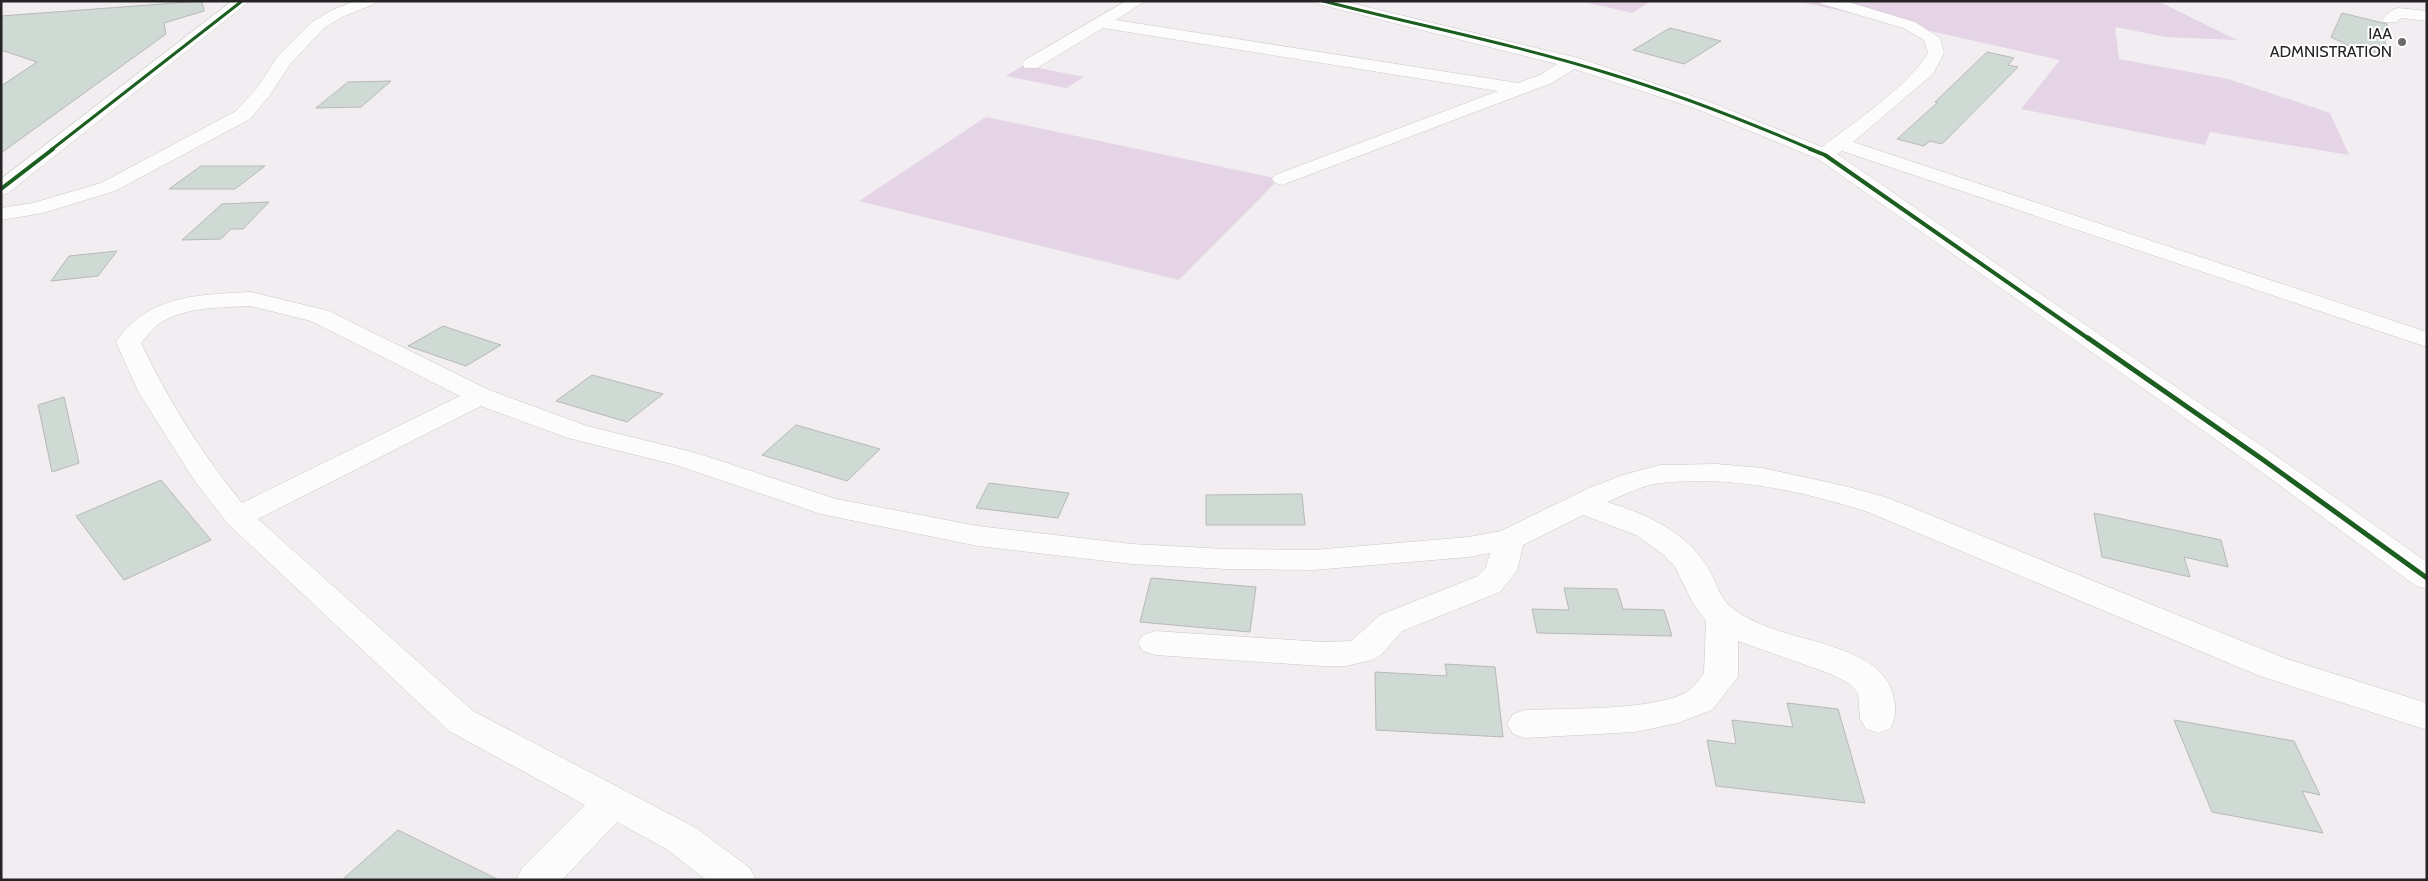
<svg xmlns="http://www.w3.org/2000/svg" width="2428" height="881" font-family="Cabin,sans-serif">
<rect width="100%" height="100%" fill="#f1edf1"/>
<path fill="#e5d4e5" d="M 1580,1 L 1651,1 L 1632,13 Z
M 1797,1 L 2158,1 L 2237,40 L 2166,37 L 2115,27 L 2119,59 L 2228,79 L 2330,113 L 2349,155 L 2210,132 L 2205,145 L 2021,109 L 2060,60 Z
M 1024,65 L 1084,77 L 1066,88 L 1006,76 Z
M 986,117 L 1279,179 L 1179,280 L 859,201 Z"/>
<path fill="#cfdad5" stroke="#b8b8b8" d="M 202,1 L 204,11 L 164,23 L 166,34 L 1,153 L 1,86 L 37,62 L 1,50 L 1,16 Z
M 2342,13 L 2387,24 L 2384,54 L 2353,48 L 2331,37 Z
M 1670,28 L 1721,41 L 1684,64 L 1633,50 Z
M 1987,52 L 2014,58 L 2008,65 L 2018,67 L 1942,144 L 1930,141 L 1924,146 L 1897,139 L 1937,103 L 1935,102 Z
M 391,81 L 361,107 L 316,108 L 348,82 Z
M 201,166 L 265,166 L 235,189 L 169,189 Z
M 269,202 L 243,229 L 231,229 L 221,239 L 182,240 L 222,204 Z
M 117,251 L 98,276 L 51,281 L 69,256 Z
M 443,326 L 501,345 L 466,366 L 408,346 Z
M 592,375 L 663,394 L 627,422 L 556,401 Z
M 64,397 L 79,463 L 52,472 L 38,405 Z
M 796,425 L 880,449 L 847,481 L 762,455 Z
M 161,480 L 211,540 L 124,580 L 76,516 Z
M 989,483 L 1069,493 L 1058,518 L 976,508 Z
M 1302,494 L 1305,525 L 1206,525 L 1206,495 Z
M 2094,513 L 2221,540 L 2228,567 L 2184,557 L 2190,577 L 2102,557 Z
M 1151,578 L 1256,587 L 1250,632 L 1140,622 Z
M 1564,588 L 1617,589 L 1623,609 L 1664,610 L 1672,636 L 1537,633 L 1532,609 L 1569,610 Z
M 1445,664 L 1495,667 L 1503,737 L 1376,730 L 1375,672 L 1447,676 Z
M 1787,703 L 1838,709 L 1865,803 L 1716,786 L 1707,740 L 1736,744 L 1732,720 L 1793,727 Z
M 2174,720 L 2294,741 L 2320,795 L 2302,791 L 2323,833 L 2212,812 Z
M 398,830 L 499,880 L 342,880 Z"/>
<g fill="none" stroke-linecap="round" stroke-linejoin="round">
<defs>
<path id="minor" d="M 232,1 L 250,1 L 8,193 L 1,195 L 1,179 Z
M 355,1 L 377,1 L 374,4 L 342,17 L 324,28 L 291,63 L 270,95 L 250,119 L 115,191 L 43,213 L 1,220 L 1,208 L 33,203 L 101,183 L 236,111 L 257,88 L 278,56 L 312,22 L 330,11 Z
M 1126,1 L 1145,1 L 1116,20 L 1518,83 L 1540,75 L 1557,64 L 1318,4 L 1315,1 L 1342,1 L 1578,58 L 1707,101 L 1822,147 C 1853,123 1910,85 1928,53 L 1924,40 L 1903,28 L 1822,4 L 1819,1 L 1845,1 L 1915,22 L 1940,38 L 1944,53 L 1933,74 L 1853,142 L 2427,332 L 2427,347 L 1842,151 L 1837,154 L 2272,453 L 2427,562 L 2427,589 L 2416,586 L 2252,465 L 1818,159 L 1694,108 L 1574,69 L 1552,83 L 1282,185 L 1275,183 L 1272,179 L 1275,175 L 1498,91 L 1103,28 L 1037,68 L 1025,68 L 1022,64 L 1025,60 Z
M 2398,8 L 2427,11 L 2427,21 L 2401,18 L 2396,22 L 2384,22 L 2382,19 L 2392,10 Z
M 251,292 L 329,311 L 489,390 L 587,426 L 696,453 L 836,499 L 978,526 L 1132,544 L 1226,549 L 1313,550 L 1469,537 L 1501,531 L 1589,488 L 1623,475 L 1660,465 L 1716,464 L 1762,468 L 1845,486 L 1888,498 L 2284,658 L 2427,703 L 2427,730 L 2260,676 L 1868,512 C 1802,491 1730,475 1661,483 C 1643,485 1624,495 1607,502 C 1647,514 1684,531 1707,566 C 1716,580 1719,598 1732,608 C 1773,639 1830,637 1872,665 C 1892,679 1902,708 1890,729 L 1878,733 L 1866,729 L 1860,719 L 1858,693 L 1848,683 L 1831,674 L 1738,641 L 1738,677 L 1712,710 L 1678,723 L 1635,732 L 1525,738 L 1513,734 L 1507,724 L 1513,714 L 1525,710 C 1567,708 1649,711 1685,693 C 1693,689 1699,680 1704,673 L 1706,621 L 1693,603 L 1675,567 L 1664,555 L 1636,535 L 1583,515 L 1523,545 L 1517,571 L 1500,592 L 1402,631 L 1381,655 L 1372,660 L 1346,666 L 1323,666 L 1155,655 L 1143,651 L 1138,643 L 1143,635 L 1155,631 L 1323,642 L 1351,641 L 1380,615 L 1478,576 L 1486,567 L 1490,553 L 1469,557 L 1313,570 L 1226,569 L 1132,564 L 978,546 L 821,514 L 676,465 L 568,438 L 481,406 L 258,519 L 473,711 L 696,828 L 750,868 L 756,880 L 706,880 L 668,850 L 617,822 L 562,880 L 516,880 L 522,868 L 585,805 L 449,731 L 228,524 L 194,480 L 139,393 L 116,342 C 149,294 199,295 251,292 ZM 251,306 L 311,321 L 460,396 L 242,503 C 201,452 169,402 141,343 C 147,337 153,328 160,323 C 187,306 220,308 251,306 Z"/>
</defs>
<use href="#minor" stroke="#cbc8cb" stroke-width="1"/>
<use href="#minor" fill="#fdfcfd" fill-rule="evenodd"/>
<defs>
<path id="cycleway-far2" d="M 1323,1 C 1417,25 1513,44 1607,73 C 1677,94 1746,121 1813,150
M 51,150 L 242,1"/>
<path id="cycleway-far1" d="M 1810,149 L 1825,155 L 2089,339
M 1,189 L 53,149"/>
<path id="cycleway" d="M 2088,338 L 2262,459 L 2427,578"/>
</defs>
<use href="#cycleway-far2" stroke="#fff" stroke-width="5"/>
<use href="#cycleway-far1" stroke="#fff" stroke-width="6"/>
<use href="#cycleway" stroke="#fff" stroke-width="8"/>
<use href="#cycleway-far2" stroke="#1b5e20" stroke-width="3"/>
<use href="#cycleway-far1" stroke="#1b5e20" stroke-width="4"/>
<use href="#cycleway" stroke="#1b5e20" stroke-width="5"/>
</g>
<circle fill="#6c6a6c" stroke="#fff" stroke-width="2" cx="2402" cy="42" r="5"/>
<g text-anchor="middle" stroke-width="4" stroke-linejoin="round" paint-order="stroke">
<g font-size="16" fill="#252325" stroke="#fff" text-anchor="end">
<text x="2392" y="39">IAA<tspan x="2392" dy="18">ADMNISTRATION</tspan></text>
</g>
</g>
<rect width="2428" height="881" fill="none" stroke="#252325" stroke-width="5"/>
</svg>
